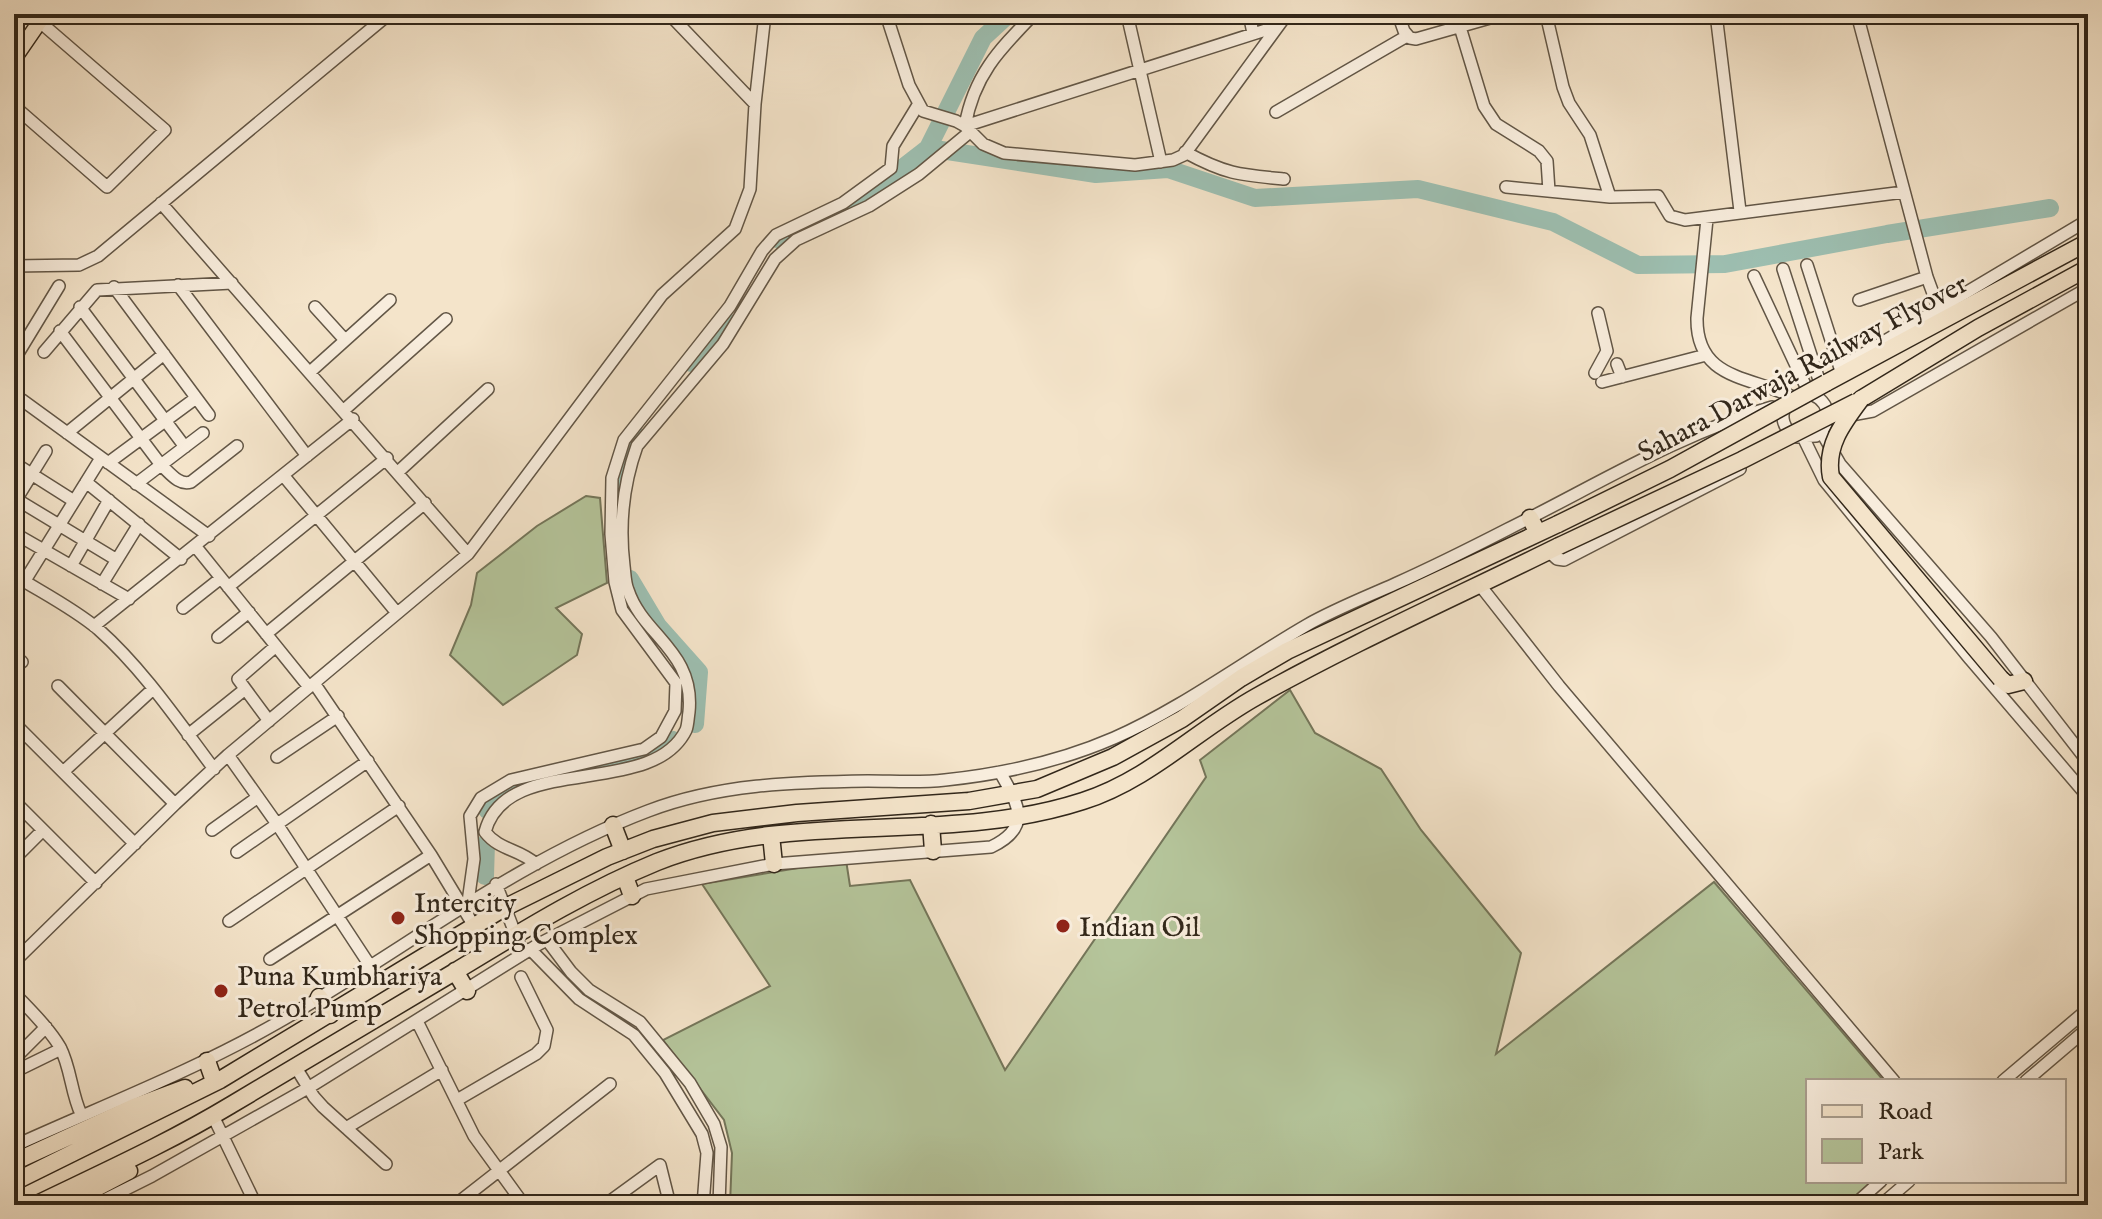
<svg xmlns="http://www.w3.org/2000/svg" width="2102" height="1219" font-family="'IM FELL English',serif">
<rect width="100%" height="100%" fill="#f4e4ca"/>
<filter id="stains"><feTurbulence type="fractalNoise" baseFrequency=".0025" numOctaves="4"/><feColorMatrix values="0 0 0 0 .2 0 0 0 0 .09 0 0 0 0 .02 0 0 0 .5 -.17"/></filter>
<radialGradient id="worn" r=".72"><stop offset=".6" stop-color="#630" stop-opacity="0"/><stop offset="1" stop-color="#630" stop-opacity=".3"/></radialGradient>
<path fill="#b5c59b" stroke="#74765a" stroke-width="2" d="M 586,496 L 600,498 L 607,583 L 556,608 L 582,634 L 577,655 L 503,705 L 450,655 L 471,605 L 477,573 L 537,526 Z
M 1290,690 L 1315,733 L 1381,769 L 1421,830 L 1521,953 L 1496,1054 L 1714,882 L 1884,1081 L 1808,1081 L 1808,1181 L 1876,1181 L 1847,1205 L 730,1205 L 732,1153 L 724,1120 L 663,1040 L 770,986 L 702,884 L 846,860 L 850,886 L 910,880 L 1005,1070 L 1206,777 L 1200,760 Z"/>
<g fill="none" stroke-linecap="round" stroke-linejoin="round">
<path stroke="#9dbfb1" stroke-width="11" d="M 14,21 L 18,14"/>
<path stroke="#9dbfb1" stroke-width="18" d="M 928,148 L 1096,174 L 1168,169 L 1255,198 L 1418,189 L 1553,222 L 1638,265 L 1725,264 L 1887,234 L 2050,208
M 777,239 L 848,210 L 928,148 L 983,38 L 1009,14
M 691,363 L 705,349 L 724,317
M 616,480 L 634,433
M 630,579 L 658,626 L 699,672 L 695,724
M 487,810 L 505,787 L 649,758 L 673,740
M 485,876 L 486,843"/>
<defs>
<path id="minor" d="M 669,14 L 755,104
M 886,14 L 909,85 L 923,111 L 956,121 L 965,126 L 983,144 L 1004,153 L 1135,165 L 1173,160 L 1184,155 L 1287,14
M 1034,14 C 999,50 974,75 965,126 L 1278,26
M 1127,14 L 1161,162
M 1249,14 L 1253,33
M 1398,14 L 1404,31 L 1410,38 L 1416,39 L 1504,14
M 1546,14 L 1563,87 L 1569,103 L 1590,135 L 1610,197
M 1716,14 L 1740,211
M 1857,14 L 1927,277 L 1938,307
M 1460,27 L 1484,106 L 1496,124 L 1539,151 L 1547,161 L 1549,191
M 14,106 L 107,187 L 165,130 L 40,22
M 1276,112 L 1407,36
M 1185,152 C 1225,174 1240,175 1284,179
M 1506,187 L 1610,197 L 1658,196 L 1670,216 L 1685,220 L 1904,192
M 161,203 L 468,554
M 1707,219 L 1697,318 C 1696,380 1750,376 1793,397
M 1807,265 L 1840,368
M 14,266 L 79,265 L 98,256 L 389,14
M 1783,269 L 1819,380
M 1754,276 L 1808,391
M 178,285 L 307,456
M 114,287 L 209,415
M 1859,300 L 1927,277
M 80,307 L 185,447
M 315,307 L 345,340
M 60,331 L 161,465 C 170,473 179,486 191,482 L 237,446
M 44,352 L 97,290 L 232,283
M 14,360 L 59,286
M 1848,363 L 2088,220
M 1617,364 L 1622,377
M 310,372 L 390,300
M 1595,373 L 1607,351 L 1598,313
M 1602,382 L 1706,355
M 22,400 L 209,536
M 1787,402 C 1779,416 1783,430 1797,437 L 1816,436 C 1836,422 1829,397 1806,393
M 344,410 L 446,319
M 1846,416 L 1873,411 L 2088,288
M 67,433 L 164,354
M 1822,433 L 1840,464 L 1991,637 L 2088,762
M 1804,439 L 1824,480 L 1970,659 L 2088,797
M 14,463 L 74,501
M 108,463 L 196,398
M 398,472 L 488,389
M 283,475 L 397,613
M 86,482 L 181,559
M 136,484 L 203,433
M 16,499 L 117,560
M 14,503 L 46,451
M 14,533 L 129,599
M 196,547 L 309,687
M 1548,551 L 1557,559 L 1564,560 L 1740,469
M 71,566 L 109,500
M 14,575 C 41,592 73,608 98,629 C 143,669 178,721 214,769
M 24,582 L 101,458
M 102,584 L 139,524
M 1479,584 L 1559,686 L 1894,1081
M 228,587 L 387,458
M 183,608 L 221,578
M 94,626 L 353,419
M 266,634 L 425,503
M 218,637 L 249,612
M 14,655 L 22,662
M 314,683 L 431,855 L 474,926
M 58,686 L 175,804
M 269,721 L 238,679 L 276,646
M 14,723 L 135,844
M 188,735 L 244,690
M 228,755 L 277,824 L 382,984
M 277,757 L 338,716
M 63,772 L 153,689
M 14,801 L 96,883
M 212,830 L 258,797
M 237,852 L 368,761
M 14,859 L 43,830
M 536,864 C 518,848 500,851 485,832 C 506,751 652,800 686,730 C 688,725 688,718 689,712 C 695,651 643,636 628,590 C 625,583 625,574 624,566 C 619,525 623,485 637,446 L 723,344 L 775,259 L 796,240 L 869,206 L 919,174 L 971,131
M 496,884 L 523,954
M 468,902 L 474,859 L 470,816 L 481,798 L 511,780 L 644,749 L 661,737 L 675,711 L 676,683 L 622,610 L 615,582 L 611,534 L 612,478 L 624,440 L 730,306 L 762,251 L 776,235 L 843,203 L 891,168 L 893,146 L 918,105
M 229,921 L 399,806
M 547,940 L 571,972 L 589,990 L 640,1022 L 690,1083 L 714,1124 L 721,1147 L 719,1205
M 530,949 L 579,999 L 634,1035 L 665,1073 L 702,1134 L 707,1153 L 703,1205
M 270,959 L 431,855
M 14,962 L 175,804 L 228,755 L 468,554 L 662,295 L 735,229 L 750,189 L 755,104 L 765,14
M 14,993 C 30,1010 48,1027 60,1047 C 71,1068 71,1093 81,1114
M 417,1021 L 474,1136 L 524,1205
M 14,1059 L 46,1027
M 295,1066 L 314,1097 L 323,1107 L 386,1164
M 14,1072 L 61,1049
M 2003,1081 L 2088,1009
M 2026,1081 L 2088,1028
M 457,1100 L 536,1054 L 544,1046 L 547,1030 L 521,977
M 213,1116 L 256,1205
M 346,1128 L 442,1070
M 14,1146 C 102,1106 193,1071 277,1023 C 402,952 513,862 648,811 C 718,784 794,782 868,781 C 893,781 920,783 945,780 C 1003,774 1061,761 1114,738 C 1182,708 1243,662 1307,625 C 1335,609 1366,597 1395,584 C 1433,567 1471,548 1508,529 C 1595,486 1678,434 1772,407
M 94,1205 L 152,1176 L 308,1088 L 539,944 L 646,889 L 774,864 L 991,847 C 1033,827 1018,804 1000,772
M 455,1205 L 610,1084
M 605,1205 L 660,1165 L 670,1205
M 1854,1205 L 1881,1181
M 1881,1205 L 1909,1181"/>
<path id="major" d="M 14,59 L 45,14"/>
<path id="highway" d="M 1826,383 L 2088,242
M 1861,399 L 1978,328 L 2088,268
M 1530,518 L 1538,533
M 2001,679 L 2008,685 L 2024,681
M 931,824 L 933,851
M 613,825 L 623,851
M 771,835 L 774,864
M 625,877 L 632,896
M 455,971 L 467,991
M 319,997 L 330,1015
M 207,1061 L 214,1081
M 14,1162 L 134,1107 L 185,1088
M 14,1182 L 220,1080 L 504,908 L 607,857 L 653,839 L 713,823 L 797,813 L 969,801 L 1037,789 L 1113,757 L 1182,719 L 1241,678 L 1287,651 L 1558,524
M 35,1205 C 101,1173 168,1143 231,1105 C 306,1060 381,1015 456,971 C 522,931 586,891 657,862 C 794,808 945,846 1083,801 C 1149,780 1197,730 1256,697 C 1354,642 1458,596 1559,546
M 64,1205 L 129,1171"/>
</defs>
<use href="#minor" stroke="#625646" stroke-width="14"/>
<use href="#major" stroke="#32271a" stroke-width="17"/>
<use href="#highway" stroke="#32271a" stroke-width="19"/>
<use href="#minor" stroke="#f8eddd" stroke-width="11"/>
<use href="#major" stroke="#f4e4ca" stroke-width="14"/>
<use href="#highway" stroke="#f4e4ca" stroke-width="16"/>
<defs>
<path id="highway-bridge" d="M 1861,399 C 1843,423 1825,446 1831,477 L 2001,679
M 1558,524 L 1670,469 L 1826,383
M 1559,546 L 1742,460 L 1856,402"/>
</defs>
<use href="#highway-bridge" stroke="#32271a" stroke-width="19" stroke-linecap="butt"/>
<use href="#highway-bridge" stroke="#f4e4ca" stroke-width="16"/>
</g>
<g fill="#8f2418" stroke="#f8eddd" stroke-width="3">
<circle cx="398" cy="918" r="8"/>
<circle cx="1063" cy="926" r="8"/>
<circle cx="221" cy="991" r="8"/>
</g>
<g text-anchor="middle" stroke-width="6" stroke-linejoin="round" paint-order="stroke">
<g font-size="28" fill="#32271a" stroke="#f8eddd">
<text transform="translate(1802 367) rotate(-28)" y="10">Sahara Darwaja Railway Flyover</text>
</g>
<g font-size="28" fill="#32271a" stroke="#f8eddd" text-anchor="start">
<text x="414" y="912">Intercity<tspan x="414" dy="32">Shopping Complex</tspan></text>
<text x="1079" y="936">Indian Oil</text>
<text x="237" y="985">Puna Kumbhariya<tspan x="237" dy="32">Petrol Pump</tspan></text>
</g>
</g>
<rect width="2102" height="1219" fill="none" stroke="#f4e4ca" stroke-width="48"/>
<rect x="16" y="16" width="2070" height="1187" fill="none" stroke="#32271a" stroke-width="4"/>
<rect x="24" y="24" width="2054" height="1171" fill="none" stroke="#32271a" stroke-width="2"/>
<rect x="1806" y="1079" width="260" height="104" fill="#f8eddd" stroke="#a99e8f" stroke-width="2"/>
<rect x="1822" y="1105" width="40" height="12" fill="#f4e4ca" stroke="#a99e8f" stroke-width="2"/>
<text x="1878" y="1119" font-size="24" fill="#32271a">Road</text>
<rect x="1822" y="1139" width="40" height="24" fill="#b5c59b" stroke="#a99e8f" stroke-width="2"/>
<text x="1878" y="1159" font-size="24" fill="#32271a">Park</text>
<rect width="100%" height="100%" filter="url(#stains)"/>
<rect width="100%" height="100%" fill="url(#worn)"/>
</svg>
